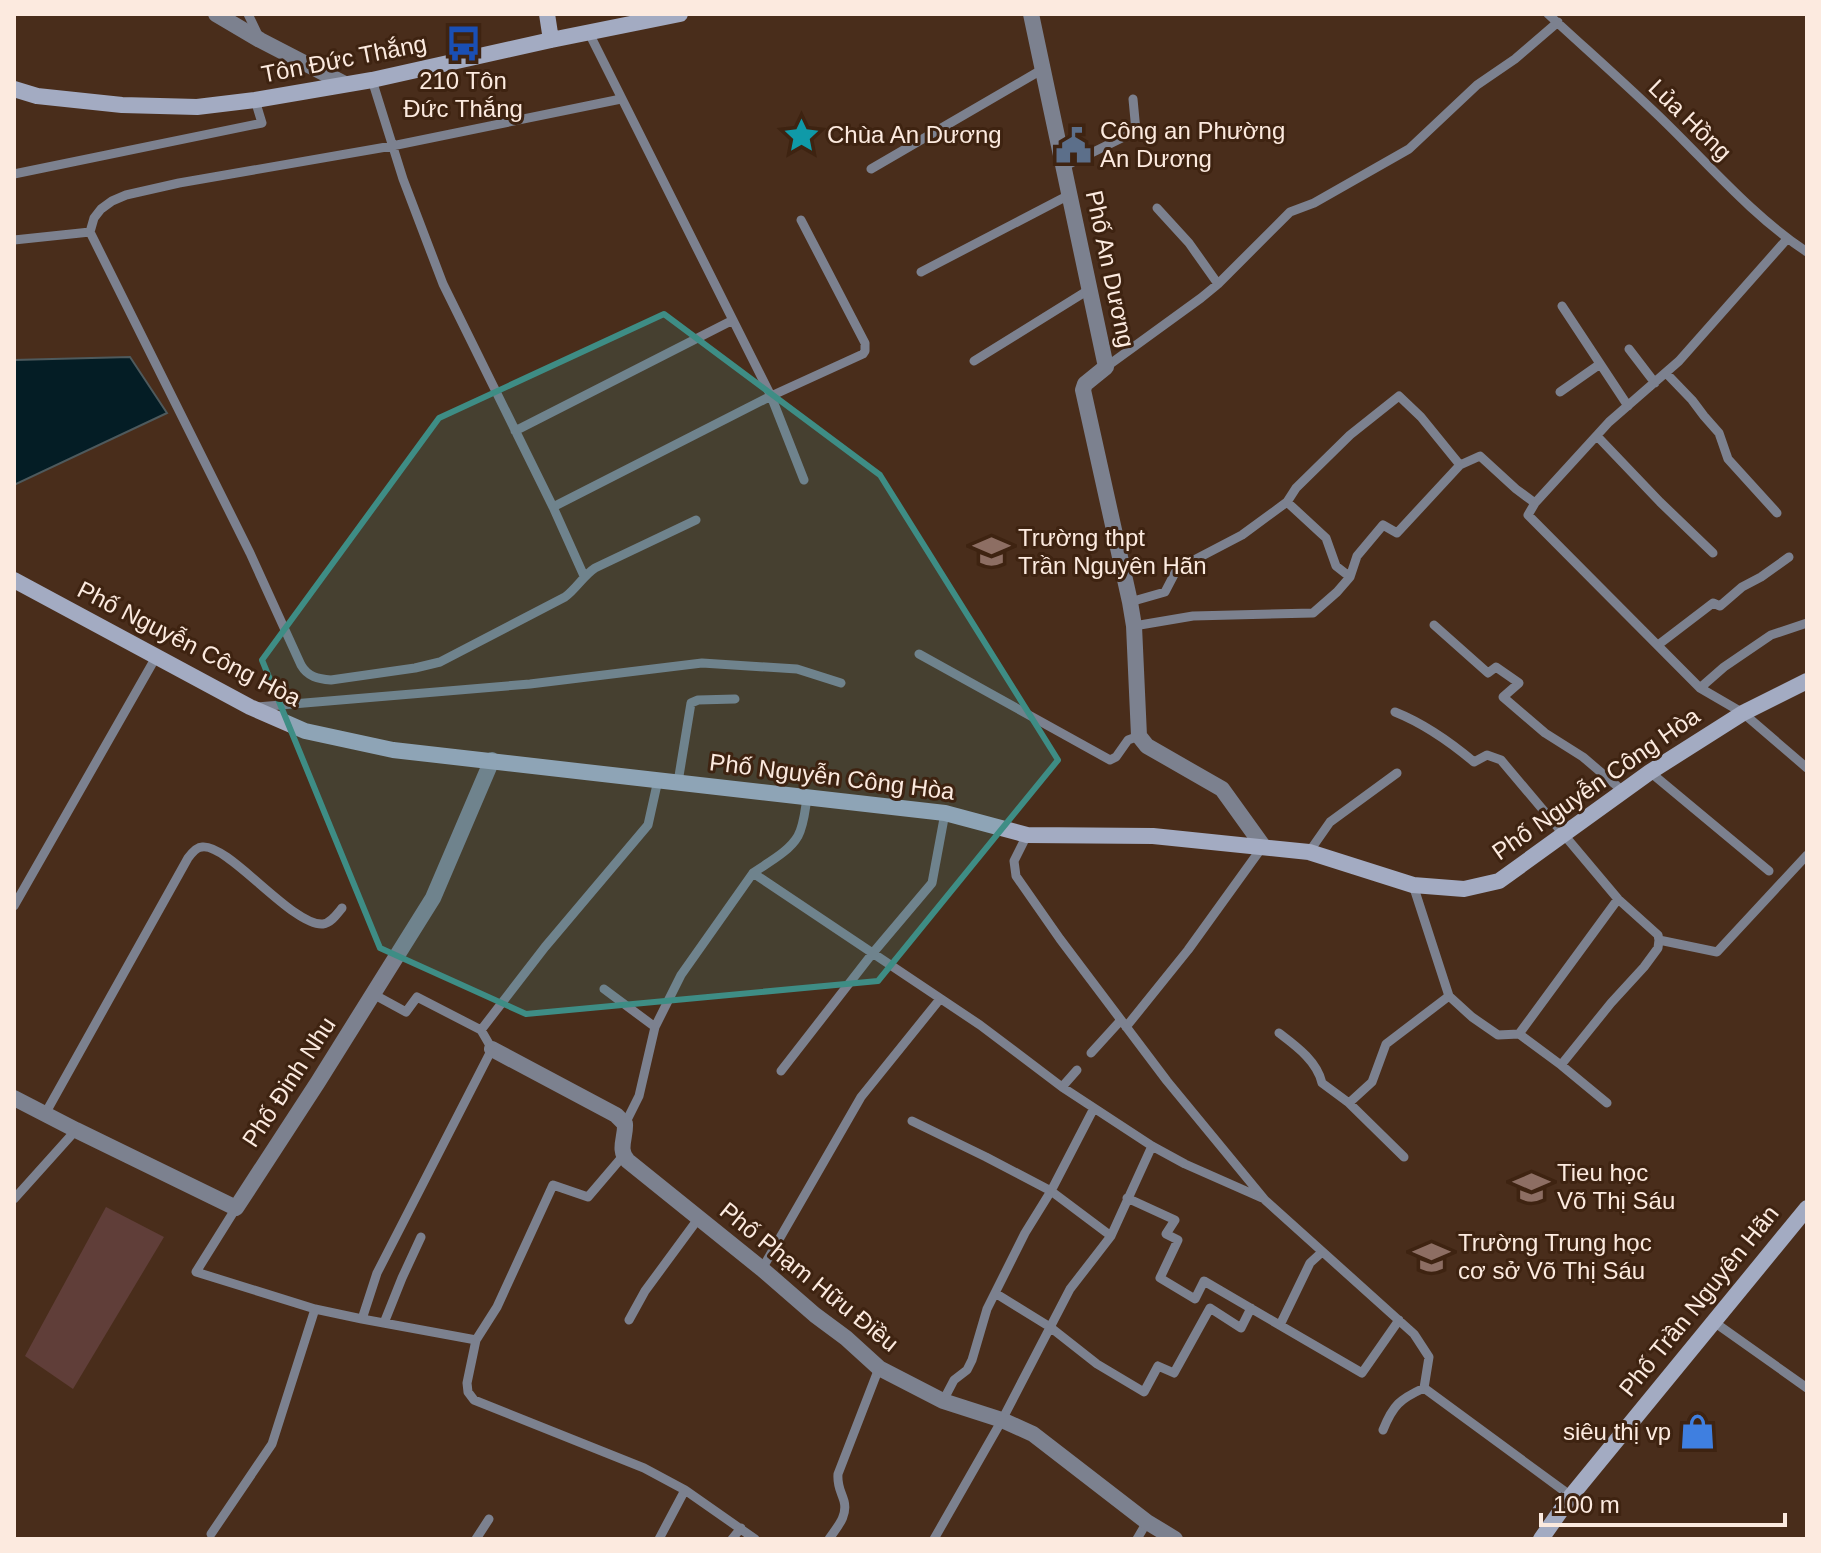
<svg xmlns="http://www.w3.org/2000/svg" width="1821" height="1553" font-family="Arial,sans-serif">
<rect width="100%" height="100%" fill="#492d1b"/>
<path fill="#041d25" stroke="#4e5a5d" stroke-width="2" d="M 130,357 L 167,413 L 14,485 L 14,360 Z"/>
<path fill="#603e39" d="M 106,1207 L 164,1237 L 73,1389 L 25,1356 Z"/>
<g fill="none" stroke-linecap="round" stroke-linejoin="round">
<path stroke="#7c818f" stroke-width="9" d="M 248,14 L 259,37
M 1548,14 C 1587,50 1628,86 1666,123 C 1711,167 1754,217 1807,252
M 589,33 L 771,396 L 804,480
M 372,80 L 403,179 L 443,284 L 553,507 L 584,576
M 1063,167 L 1136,131 L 1133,99
M 871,169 L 1043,69
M 14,174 L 262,123 L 255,100
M 1157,208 L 1189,243 L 1218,284
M 90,232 L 250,553 L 301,665 C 308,677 318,679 331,680 L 415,668 L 440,662 L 565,597 C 577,588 583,576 595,568 L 696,520
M 1787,239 L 1679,361 L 1609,422 L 1535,503 L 1528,515 L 1700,688 L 1743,713 L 1807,768
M 14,240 L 90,232 L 94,218 L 101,209 L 112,201 L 126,195 L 179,183 L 392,146 L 621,99
M 921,272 L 1069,195
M 1562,306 L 1628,406
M 1629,349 L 1655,383
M 974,361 L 1090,289
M 1106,367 L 1201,298 L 1218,284 L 1290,212 L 1314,203 L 1409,149 L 1477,85 L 1515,59 L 1558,22
M 1666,373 L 1692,400 L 1704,416 L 1719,433 L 1728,459 L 1777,513
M 1560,392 L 1600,364
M 515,431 L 733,320
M 1597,436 L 1660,502 L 1713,553
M 553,507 L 771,396 L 863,354 L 865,351 L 865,343 L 801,220
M 1350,577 L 1336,566 L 1326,538 L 1287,502 L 1296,488 L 1350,435 L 1399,396 L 1421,417 L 1460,465
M 1130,602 L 1165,592 L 1177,569 L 1242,535 L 1287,502
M 1434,625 L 1488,673 L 1496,667 L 1519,683 L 1503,697 L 1545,733 L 1583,757 L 1624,792
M 1134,626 L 1193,616 L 1313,613 L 1337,592 L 1350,577 L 1357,556 L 1383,525 L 1397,533 L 1460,465 L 1480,456 L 1516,489 L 1535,503
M 1658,645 L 1713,603 L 1720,606 L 1742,587 L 1761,577 L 1789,557
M 919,654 L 1110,760 L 1116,757 L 1128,740 L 1139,736
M 1700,688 L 1724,667 L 1771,635 L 1807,623
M 257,707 L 530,684 L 702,663 L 797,669 L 841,683
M 1395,712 C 1425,724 1449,741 1474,762 L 1487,755 L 1501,760 L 1618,899 L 1658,935 L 1659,940 L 1658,948 L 1644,967 L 1611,1003 L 1561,1065
M 1650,772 L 1769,871
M 678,782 L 691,703 L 698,700 L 735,699
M 807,798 C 805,810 804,825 798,836 C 789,852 767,863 753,873 L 980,1025 L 1062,1087 L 1152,1146 L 1185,1164 L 1262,1198
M 1027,835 L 1014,861 L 1016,876 L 1060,939 L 1167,1081 L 1265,1200 L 1414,1334 L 1429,1357 L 1424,1388 L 1571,1496
M 1309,852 L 1330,822 L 1397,773
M 14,906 L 156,657
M 1659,940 L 1717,952 L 1807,855
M 604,989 L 655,1027
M 373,994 L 406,1012 L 417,997 L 481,1030
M 1449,996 L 1472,1017 L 1498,1035 L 1519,1034 L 1561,1065 L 1607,1103
M 1126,1027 L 1188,950 L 1263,846
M 1279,1033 C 1296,1046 1317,1061 1322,1083 L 1349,1103 L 1404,1157
M 1519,1034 L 1618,899
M 1091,1053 L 1121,1020
M 781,1071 L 872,954 L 932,883 L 945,813
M 1062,1087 L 1077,1070
M 1349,1103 L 1372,1082 L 1386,1044 L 1449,996 L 1413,885
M 45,1114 L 188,858 C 191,854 197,847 202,847 C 228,843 293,927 323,924 C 331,923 337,914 342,908
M 912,1121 L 986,1157 L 1051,1191 L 1111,1236
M 625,1124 L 639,1096 L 655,1027 L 681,975 L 753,873
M 623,1156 L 588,1197 L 553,1185 L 497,1307 L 476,1340 L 467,1383 L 468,1392 L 474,1400 L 644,1468 L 685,1490 L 755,1539
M 1127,1198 L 1175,1220 L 1166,1234 L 1178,1240 L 1160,1278 L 1195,1299 L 1204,1281 L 1362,1373 L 1399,1320
M 14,1199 L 76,1130
M 236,1208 L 196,1272 L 315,1309 L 362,1319
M 762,1269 L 861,1097 L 940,999
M 995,1293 L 1050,1327 L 1097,1364 L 1144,1392 L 1158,1366 L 1174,1373 L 1210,1308 L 1241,1328 L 1251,1308
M 629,1320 L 645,1291 L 698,1219
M 1714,1322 L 1807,1388
M 384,1323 L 402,1278 L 421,1237
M 1280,1325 L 1310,1263 L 1322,1252
M 476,1340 L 362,1319 L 377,1273 L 492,1049 L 481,1030 L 545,947 L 648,825 L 658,780
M 943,1401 L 954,1380 L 967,1370 L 972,1360 L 987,1309 L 1025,1233 L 1051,1191 L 1094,1108
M 1383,1430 C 1393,1405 1400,1399 1424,1388
M 211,1534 L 272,1444 L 315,1309
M 476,1539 L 489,1519
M 659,1539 L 685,1490
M 732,1539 L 741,1528
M 829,1539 C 837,1527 848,1516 844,1501 C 841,1491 837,1486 838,1474 L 879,1368
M 934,1539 L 1002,1420 L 1070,1289 L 1111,1236 L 1152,1146
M 1137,1539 L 1147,1522"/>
<path stroke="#7c818f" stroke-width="16" d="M 216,14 L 260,40 L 345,84
M 1031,14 L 1106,367 L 1085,384 L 1083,390 L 1130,602 L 1134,626 L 1139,736 L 1147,746 L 1222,789 L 1263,846
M 492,1049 L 616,1115 L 625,1124 C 626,1137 617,1150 628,1161 L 762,1269 L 815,1315 L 846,1338 L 879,1368 L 943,1401 L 1002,1420 L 1033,1434 L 1147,1522 L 1175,1539
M 14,1098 L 76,1130 L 236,1208 L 318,1082 L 433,898 L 492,760"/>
<path stroke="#a3abc2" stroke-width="16" d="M 547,14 L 551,40
M 14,89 L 37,96 L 122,105 L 197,107 L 255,100 L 372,80 L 551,40 L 680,14
M 14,580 L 250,707 L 305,731 L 393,750 L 945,813 L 1027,835 L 1153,836 L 1309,852 L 1413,885 L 1464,889 L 1499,881 L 1650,772 L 1743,713 L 1807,681
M 1541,1539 L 1571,1496 L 1807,1208"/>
</g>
<path fill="#3e8d85" fill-opacity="0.2" stroke="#3e8d85" stroke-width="6" stroke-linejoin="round" d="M 664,314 L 880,475 L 1058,760 L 878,981 L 526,1014 L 380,948 L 262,660 L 439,418 Z"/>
<defs>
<symbol id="bus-bare" viewBox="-9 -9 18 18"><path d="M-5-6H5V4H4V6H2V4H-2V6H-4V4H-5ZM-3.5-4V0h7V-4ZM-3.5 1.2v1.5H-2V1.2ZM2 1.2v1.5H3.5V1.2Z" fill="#1a4fb4" stroke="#3e2311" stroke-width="2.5" paint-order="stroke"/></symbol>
<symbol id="sight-bare" viewBox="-9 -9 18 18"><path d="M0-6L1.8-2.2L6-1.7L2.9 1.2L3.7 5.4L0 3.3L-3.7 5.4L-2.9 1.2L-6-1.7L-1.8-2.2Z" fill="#0f9aa8" stroke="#3e2311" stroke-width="2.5" paint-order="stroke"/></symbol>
<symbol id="civic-bare" viewBox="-9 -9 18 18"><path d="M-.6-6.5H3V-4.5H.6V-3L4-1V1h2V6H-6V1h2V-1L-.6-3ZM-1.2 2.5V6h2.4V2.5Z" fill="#5c6f8a" stroke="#3e2311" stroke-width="2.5" paint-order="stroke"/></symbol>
<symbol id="school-bare" viewBox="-9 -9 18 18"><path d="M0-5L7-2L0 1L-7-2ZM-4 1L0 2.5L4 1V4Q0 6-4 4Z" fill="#8d6e63" stroke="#3e2311" stroke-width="2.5" paint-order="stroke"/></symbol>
<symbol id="shop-bare" viewBox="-9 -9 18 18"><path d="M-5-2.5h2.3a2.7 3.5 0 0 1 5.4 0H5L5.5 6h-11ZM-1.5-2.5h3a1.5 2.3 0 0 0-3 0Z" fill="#3f7fe0" stroke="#3e2311" stroke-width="2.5" paint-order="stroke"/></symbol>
</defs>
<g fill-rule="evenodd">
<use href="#bus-bare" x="438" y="18" width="51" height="51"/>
<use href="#sight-bare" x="776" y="110" width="51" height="51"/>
<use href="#civic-bare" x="1048" y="120" width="51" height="51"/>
<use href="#school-bare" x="966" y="526" width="51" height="51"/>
<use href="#school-bare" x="1506" y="1162" width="51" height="51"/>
<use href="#school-bare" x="1406" y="1232" width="51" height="51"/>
<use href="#shop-bare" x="1672" y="1406" width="51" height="51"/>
</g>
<g text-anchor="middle" stroke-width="6" stroke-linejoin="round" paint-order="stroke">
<g font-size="24" fill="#fceadf" stroke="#3e2311">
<text transform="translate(344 59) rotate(-11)" y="8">Tôn Đức Thắng</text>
<text transform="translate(1690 120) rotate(44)" y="8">Lủa Hồng</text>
<text transform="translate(1110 269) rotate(78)" y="8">Phố An Dương</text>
<text transform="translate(189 644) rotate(27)" y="8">Phố Nguyễn Công Hòa</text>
<text transform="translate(832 777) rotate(7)" y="8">Phố Nguyễn Công Hòa</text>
<text transform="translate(1596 784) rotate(-35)" y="8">Phố Nguyễn Công Hòa</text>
<text transform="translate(289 1082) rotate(-57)" y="8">Phố Đinh Nhu</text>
<text transform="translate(809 1277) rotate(39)" y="8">Phố Phạm Hữu Điều</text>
<text transform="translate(1699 1301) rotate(-51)" y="8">Phố Trần Nguyên Hãn</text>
</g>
<g font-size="24" fill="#fceadf" stroke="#3e2311" text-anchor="start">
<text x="463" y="89" text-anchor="middle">210 Tôn<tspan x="463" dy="28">Đức Thắng</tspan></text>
<text x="1100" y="139">Công an Phường<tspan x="1100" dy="28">An Dương</tspan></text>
<text x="827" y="143">Chùa An Dương</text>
<text x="1018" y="546">Trường thpt<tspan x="1018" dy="28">Trần Nguyên Hãn</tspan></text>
<text x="1557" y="1181">Tieu học<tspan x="1557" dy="28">Võ Thị Sáu</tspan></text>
<text x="1458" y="1251">Trường Trung học<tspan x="1458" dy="28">cơ sở Võ Thị Sáu</tspan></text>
<text x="1671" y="1440" text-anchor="end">siêu thị vp</text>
</g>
</g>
<rect width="1821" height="1553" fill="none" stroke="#fceadf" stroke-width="32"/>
<path d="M1541 1513v12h244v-12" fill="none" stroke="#fceadf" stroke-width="4"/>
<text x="1553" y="1513" font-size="24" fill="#fceadf" stroke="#3e2311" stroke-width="6" paint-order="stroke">100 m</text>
</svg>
